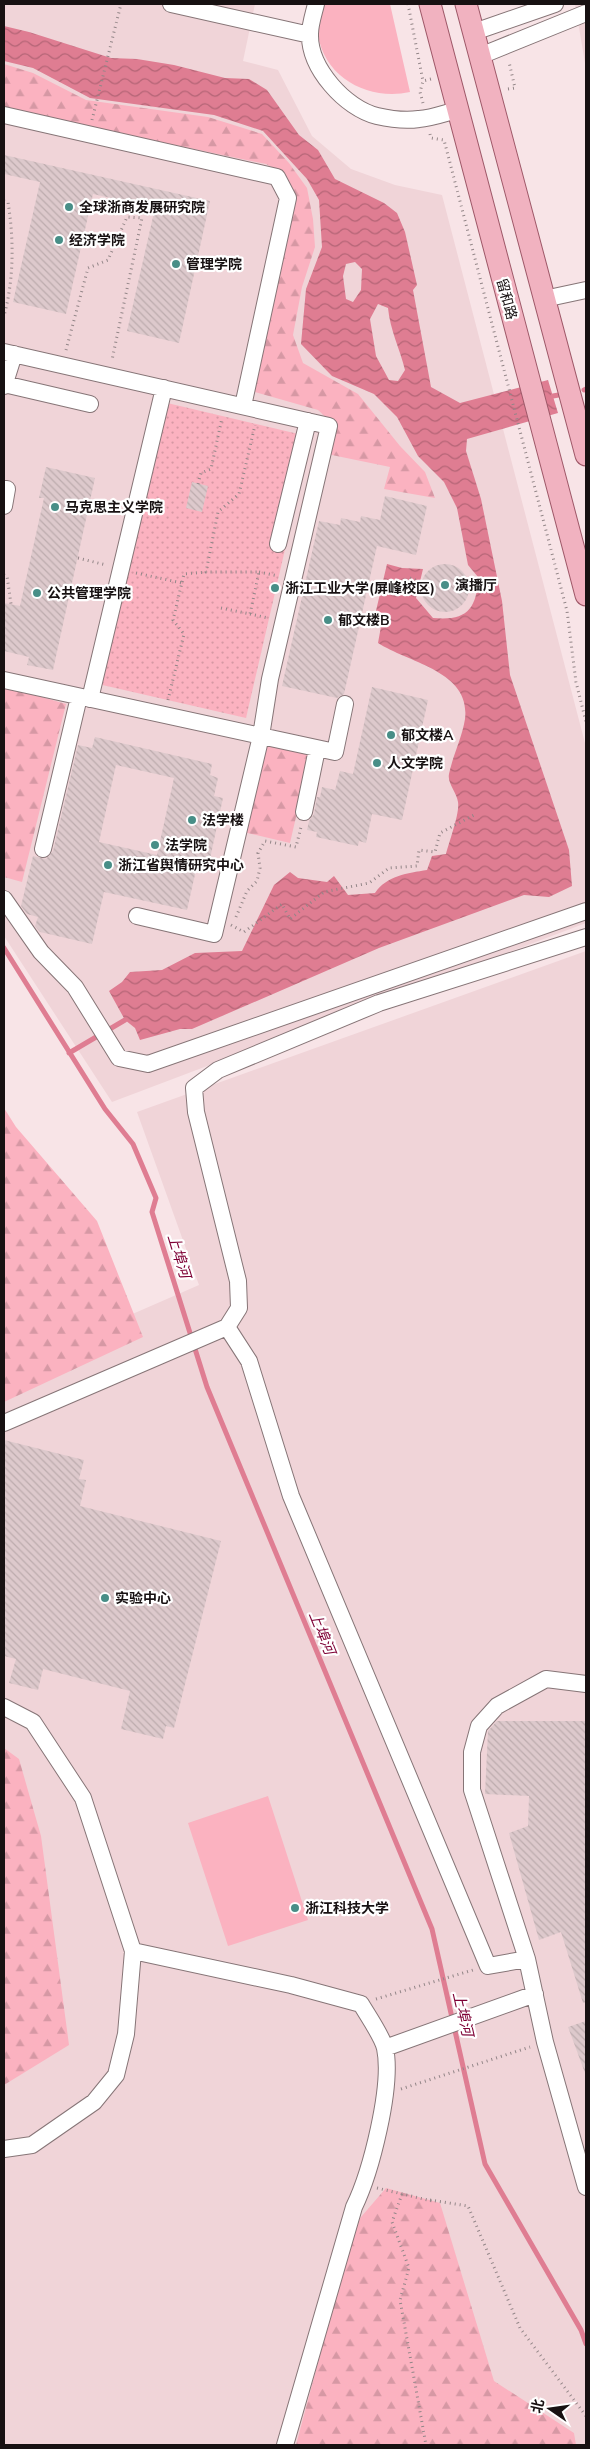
<svg xmlns="http://www.w3.org/2000/svg" width="590" height="2449" font-family="'Nunito Sans','Noto Sans SC',sans-serif">
<defs>
<pattern id="forest-firs" width="22" height="20" patternUnits="userSpaceOnUse" patternTransform="scale(1.25)"><rect width="22" height="20" fill="#fbb2c0"/><path d="M5 1l3.5 6h-7zM16 11l3.5 6h-7z" fill="#d698a4"/></pattern>
<pattern id="garden-dots" width="8" height="8" patternUnits="userSpaceOnUse" patternTransform="scale(1.25)"><rect width="8" height="8" fill="#fbb2c0"/><path d="M2 2h.1M6 6h.1" fill="none" stroke="#d698a4" stroke-width="1.8" stroke-linecap="round"/></pattern>
<pattern id="water-waves" width="16" height="10" patternUnits="userSpaceOnUse" patternTransform="scale(1.25)"><rect width="16" height="10" fill="#df7d92"/><path d="M0 5q4-4 8 0t8 0" fill="none" stroke="#b46576"/></pattern>
<pattern id="building-back-hatch" width="6" height="6" patternUnits="userSpaceOnUse" patternTransform="scale(1.25)"><rect width="6" height="6" fill="#ddc9cc"/><path d="M-1 5l2 2M0 0l6 6M5-1l2 2" fill="none" stroke="#bdacae"/></pattern>
</defs>
<rect width="100%" height="100%" fill="#f8e4e7"/>
<path fill="#f0d4d8" d="M 4,4 L 255,4 L 243,61 L 278,70 L 312,136 L 351,169 L 395,185 L 442,195 L 586,747 L 586,923 L 112,1102 L 4,936 Z
M 575,4 L 586,4 L 586,69 Z
M 586,951 L 586,2445 L 4,2445 L 4,1370 L 199,1285 L 137,1112 Z"/>
<path fill="#fbb2c0" d="M 320,4 L 390,4 L 410,92 C 370,101 325,79 318,35 C 317,25 320,13 320,4 Z
M 268,1796 L 308,1920 L 228,1946 L 188,1823 Z"/>
<path fill="url(#forest-firs)" d="M 4,64 L 33,73 L 86,100 L 208,117 L 262,134 L 289,163 L 307,188 L 313,219 L 315,247 L 302,287 L 293,335 L 303,363 L 358,394 L 400,446 L 425,472 L 435,498 L 384,489 L 390,467 L 327,454 L 334,425 L 318,410 L 251,391 L 292,209 C 294,183 290,176 266,164 L 4,109 Z
M 4,686 L 66,704 L 22,882 L 4,877 Z
M 263,742 L 311,752 L 290,843 L 243,832 Z
M 4,1108 L 16,1127 L 97,1221 L 143,1337 L 4,1402 Z
M 4,1748 L 19,1759 L 41,1836 L 69,2045 L 4,2085 Z
M 386,2188 L 440,2203 L 494,2381 L 574,2433 L 576,2445 L 296,2445 L 355,2224 Z"/>
<path fill="url(#garden-dots)" d="M 163,402 L 311,437 L 246,718 L 98,684 Z"/>
<path fill="url(#water-waves)" fill-rule="evenodd" d="M 4,26 L 29,32 L 111,58 L 137,59 L 174,65 L 225,78 L 249,79 L 267,90 L 299,135 L 318,150 L 335,179 L 384,203 L 397,213 L 405,232 L 417,285 L 413,290 L 431,387 L 460,403 L 548,380 L 558,413 L 467,439 L 466,451 L 481,499 L 502,601 L 510,675 L 569,850 L 572,886 L 549,897 L 524,895 L 379,948 L 192,1029 L 180,1029 L 140,1040 L 135,1028 L 125,1020 L 109,991 L 122,982 L 130,972 L 162,970 L 195,953 L 242,951 L 274,885 L 290,872 L 298,878 L 327,882 L 334,876 L 348,895 L 375,893 C 386,876 408,873 427,870 L 432,856 L 446,854 C 449,842 460,813 458,802 C 457,793 447,783 449,774 C 453,755 462,738 465,719 C 471,671 409,663 378,643 L 382,621 L 375,615 L 387,564 L 402,568 L 423,569 L 416,598 L 433,618 C 466,621 477,610 478,577 L 468,565 L 457,508 L 444,482 L 418,456 L 397,417 L 374,394 L 332,376 L 301,344 L 306,289 L 322,247 L 319,200 L 307,179 L 263,131 L 214,115 L 90,98 L 33,68 L 4,61 ZM 355,262 L 362,269 L 361,290 L 353,302 L 346,299 L 343,276 L 346,264 ZM 378,304 L 388,308 C 390,330 400,349 405,370 L 398,381 L 389,380 L 376,356 L 370,319 Z"/>
<g fill="none" stroke-linecap="round" stroke-linejoin="round">
<path stroke="#df7d92" stroke-width="5" d="M 584,390 L 586,389
M 553,396 L 564,394
M 4,948 L 105,1109 L 133,1144 L 156,1198 L 152,1212 L 207,1387 L 432,1929 L 485,2164 L 581,2330 L 586,2344
M 69,1053 L 125,1020"/>
</g>
<path fill="url(#building-back-hatch)" fill-rule="evenodd" d="M 4,155 L 210,201 L 179,343 L 127,331 L 155,208 L 93,194 L 66,314 L 13,302 L 40,182 L 4,174 Z
M 46,467 L 95,478 L 53,670 L 27,665 L 29,657 L 4,651 L 4,603 L 20,606 L 44,498 L 39,498 Z
M 192,482 L 208,486 L 202,512 L 186,508 Z
M 385,496 L 427,506 L 416,555 L 377,546 L 344,694 L 337,698 L 282,686 L 319,521 L 340,525 L 341,518 L 360,522 L 361,516 L 380,520 Z
M421 588a24 24 0 1 1 48 0a24 24 0 1 1-48 0Z
M 372,687 L 428,700 L 402,820 L 372,814 L 366,843 L 359,841 L 358,846 L 316,837 L 317,832 L 307,830 L 309,821 L 314,814 L 317,797 L 320,797 L 322,787 L 335,790 L 340,771 L 353,774 Z
M 95,737 L 212,764 L 210,775 L 218,778 L 214,796 L 223,798 L 207,873 L 196,870 L 187,910 L 104,892 L 92,944 L 40,932 L 35,926 L 38,917 L 27,914 L 21,906 L 33,856 L 46,859 L 53,851 L 78,745 L 92,748 ZM 116,765 L 174,778 L 157,855 L 99,842 Z
M 4,1440 L 84,1460 L 79,1479 L 86,1480 L 80,1506 L 221,1541 L 174,1728 L 166,1726 L 163,1739 L 121,1729 L 130,1691 L 43,1669 L 38,1690 L 9,1683 L 16,1659 L 4,1656 Z
M 497,1721 L 586,1721 L 586,2002 L 583,2003 L 561,1932 L 539,1940 L 509,1833 L 528,1826 L 529,1796 L 485,1794 L 488,1731 Z
M 586,2021 L 586,2073 L 585,2073 L 568,2027 Z"/>
<g fill="none" stroke-linecap="round" stroke-linejoin="round">
<defs>
<path id="minor" d="M 171,4 L 310,35
M 316,4 C 314,13 310,24 310,34 C 309,68 345,108 377,116 C 390,119 406,121 419,119 C 432,118 445,113 457,110
M 474,32 L 555,4
M 480,56 L 586,13
M 4,115 L 277,177 L 288,198 L 243,406
M 544,299 L 586,290
M 4,352 L 329,426 L 270,679 L 261,736 L 4,680
M 4,384 L 90,404
M 4,386 L 14,354
M 4,489 L 7,489 L 4,506
M 278,544 L 308,421
M 90,699 L 164,388
M 304,812 L 317,749
M 43,849 L 79,697
M 4,899 L 41,952 L 75,987 L 119,1058 L 148,1064 L 586,911
M 137,916 L 214,934 L 261,736 L 335,752 L 345,704
M 227,1327 L 249,1361 L 291,1496 L 488,1966 L 527,1959
M 4,1423 L 227,1327 L 239,1308 L 238,1281 L 196,1112 L 194,1088 L 218,1070 L 379,1003 L 586,937
M 586,1684 L 546,1679 L 497,1706 L 479,1726 L 472,1752 L 472,1790 L 527,1959 L 545,2042 L 586,2187
M 4,1707 L 33,1722 L 83,1798 L 133,1951 L 126,2034 L 116,2075 L 94,2102 L 32,2145 L 4,2149
M 133,1951 L 291,1985 L 361,2004 C 368,2016 382,2036 385,2048 C 393,2086 371,2172 354,2207 L 285,2445
M 385,2048 L 535,1994"/>
<path id="major" d="M 430,4 L 586,595
M 466,4 L 586,455"/>
</defs>
<use href="#minor" stroke="#867577" stroke-width="18"/>
<use href="#major" stroke="#9e5868" stroke-width="23"/>
<path stroke="#938688" stroke-width="3" stroke-dasharray="1 4" stroke-linecap="butt" d="M 408,4 L 423,81
M 508,89 L 515,88 L 509,62
M 423,103 L 420,92 L 423,81 L 431,79
M 92,120 L 121,4
M 430,134 L 431,138 L 444,140 L 567,611 L 576,682 L 586,722
M 4,201 L 8,202 C 14,240 14,279 4,316
M 66,350 L 88,268 L 108,260 L 127,217 L 142,218 L 112,360
M 198,484 L 201,473 L 211,469 L 222,418
M 78,558 L 106,565
M 259,572 L 278,576
M 136,573 L 182,583
M 4,575 L 7,576 L 11,604
M 410,578 L 421,582
M 221,608 L 250,614 L 259,572 L 206,572 L 218,512 L 239,494 L 255,425
M 250,614 L 268,618
M 168,700 L 184,634 L 173,620 L 184,574 L 206,572
M 236,917 L 247,891 L 257,881 L 260,868 L 258,853 L 265,841 L 296,847 L 301,827
M 231,925 L 244,932 L 282,904 L 290,919 L 324,892 L 369,883 L 389,868 L 417,866 L 419,850 L 435,852 L 440,833 L 474,815
M 376,1999 L 473,1970
M 401,2089 L 530,2047
M 377,2188 L 432,2201
M 402,2194 L 392,2222 L 409,2268 L 400,2300 L 426,2445
M 430,2200 L 468,2206 L 520,2328 L 586,2416"/>
<use href="#minor" stroke="#fff" stroke-width="16"/>
<use href="#major" stroke="#f1b2c0" stroke-width="21"/>
</g>
<g fill="#488e87" stroke="#fff" stroke-width="2">
<circle cx="69" cy="207" r="5"/>
<circle cx="59" cy="240" r="5"/>
<circle cx="176" cy="264" r="5"/>
<circle cx="55" cy="507" r="5"/>
<circle cx="445" cy="585" r="5"/>
<circle cx="275" cy="588" r="5"/>
<circle cx="37" cy="593" r="5"/>
<circle cx="328" cy="620" r="5"/>
<circle cx="391" cy="735" r="5"/>
<circle cx="377" cy="763" r="5"/>
<circle cx="192" cy="820" r="5"/>
<circle cx="155" cy="845" r="5"/>
<circle cx="108" cy="865" r="5"/>
<circle cx="105" cy="1598" r="5"/>
<circle cx="295" cy="1908" r="5"/>
</g>
<g text-anchor="middle" stroke-width="4.5" stroke-linejoin="round" paint-order="stroke">
<g font-size="14" font-weight="bold" fill="#171112" stroke="#fff" text-anchor="start">
<text x="79" y="212">全球浙商发展研究院</text>
<text x="69" y="245">经济学院</text>
<text x="186" y="269">管理学院</text>
<text x="65" y="512">马克思主义学院</text>
<text x="455" y="590">演播厅</text>
<text x="285" y="593">浙江工业大学(屏峰校区)</text>
<text x="47" y="598">公共管理学院</text>
<text x="338" y="625">郁文楼B</text>
<text x="401" y="740">郁文楼A</text>
<text x="387" y="768">人文学院</text>
<text x="202" y="825">法学楼</text>
<text x="165" y="850">法学院</text>
<text x="118" y="870">浙江省舆情研究中心</text>
<text x="115" y="1603">实验中心</text>
<text x="305" y="1913">浙江科技大学</text>
</g>
<g font-size="14" fill="#171112" stroke="#fff">
<text transform="translate(507 299) rotate(75)" y="5">留和路</text>
</g>
<g font-size="15" font-style="italic" fill="#7e0035" stroke="#fff">
<text transform="translate(179 1256) rotate(73)" y="5">上埠河</text>
<text transform="translate(322 1633) rotate(68)" y="5">上埠河</text>
<text transform="translate(463 2014) rotate(77)" y="5">上埠河</text>
</g>
</g>
<rect width="590" height="2449" fill="none" stroke="#171112" stroke-width="10"/>
<g transform="translate(550 2409) rotate(283)" stroke="#ffffff" stroke-width="4" paint-order="stroke">
<path d="M0-4L9 19L0 12L-9 19Z" fill="#171112"/>
<text y="-8" font-size="14" font-weight="bold" text-anchor="middle" fill="#171112">北</text>
</g>
</svg>
